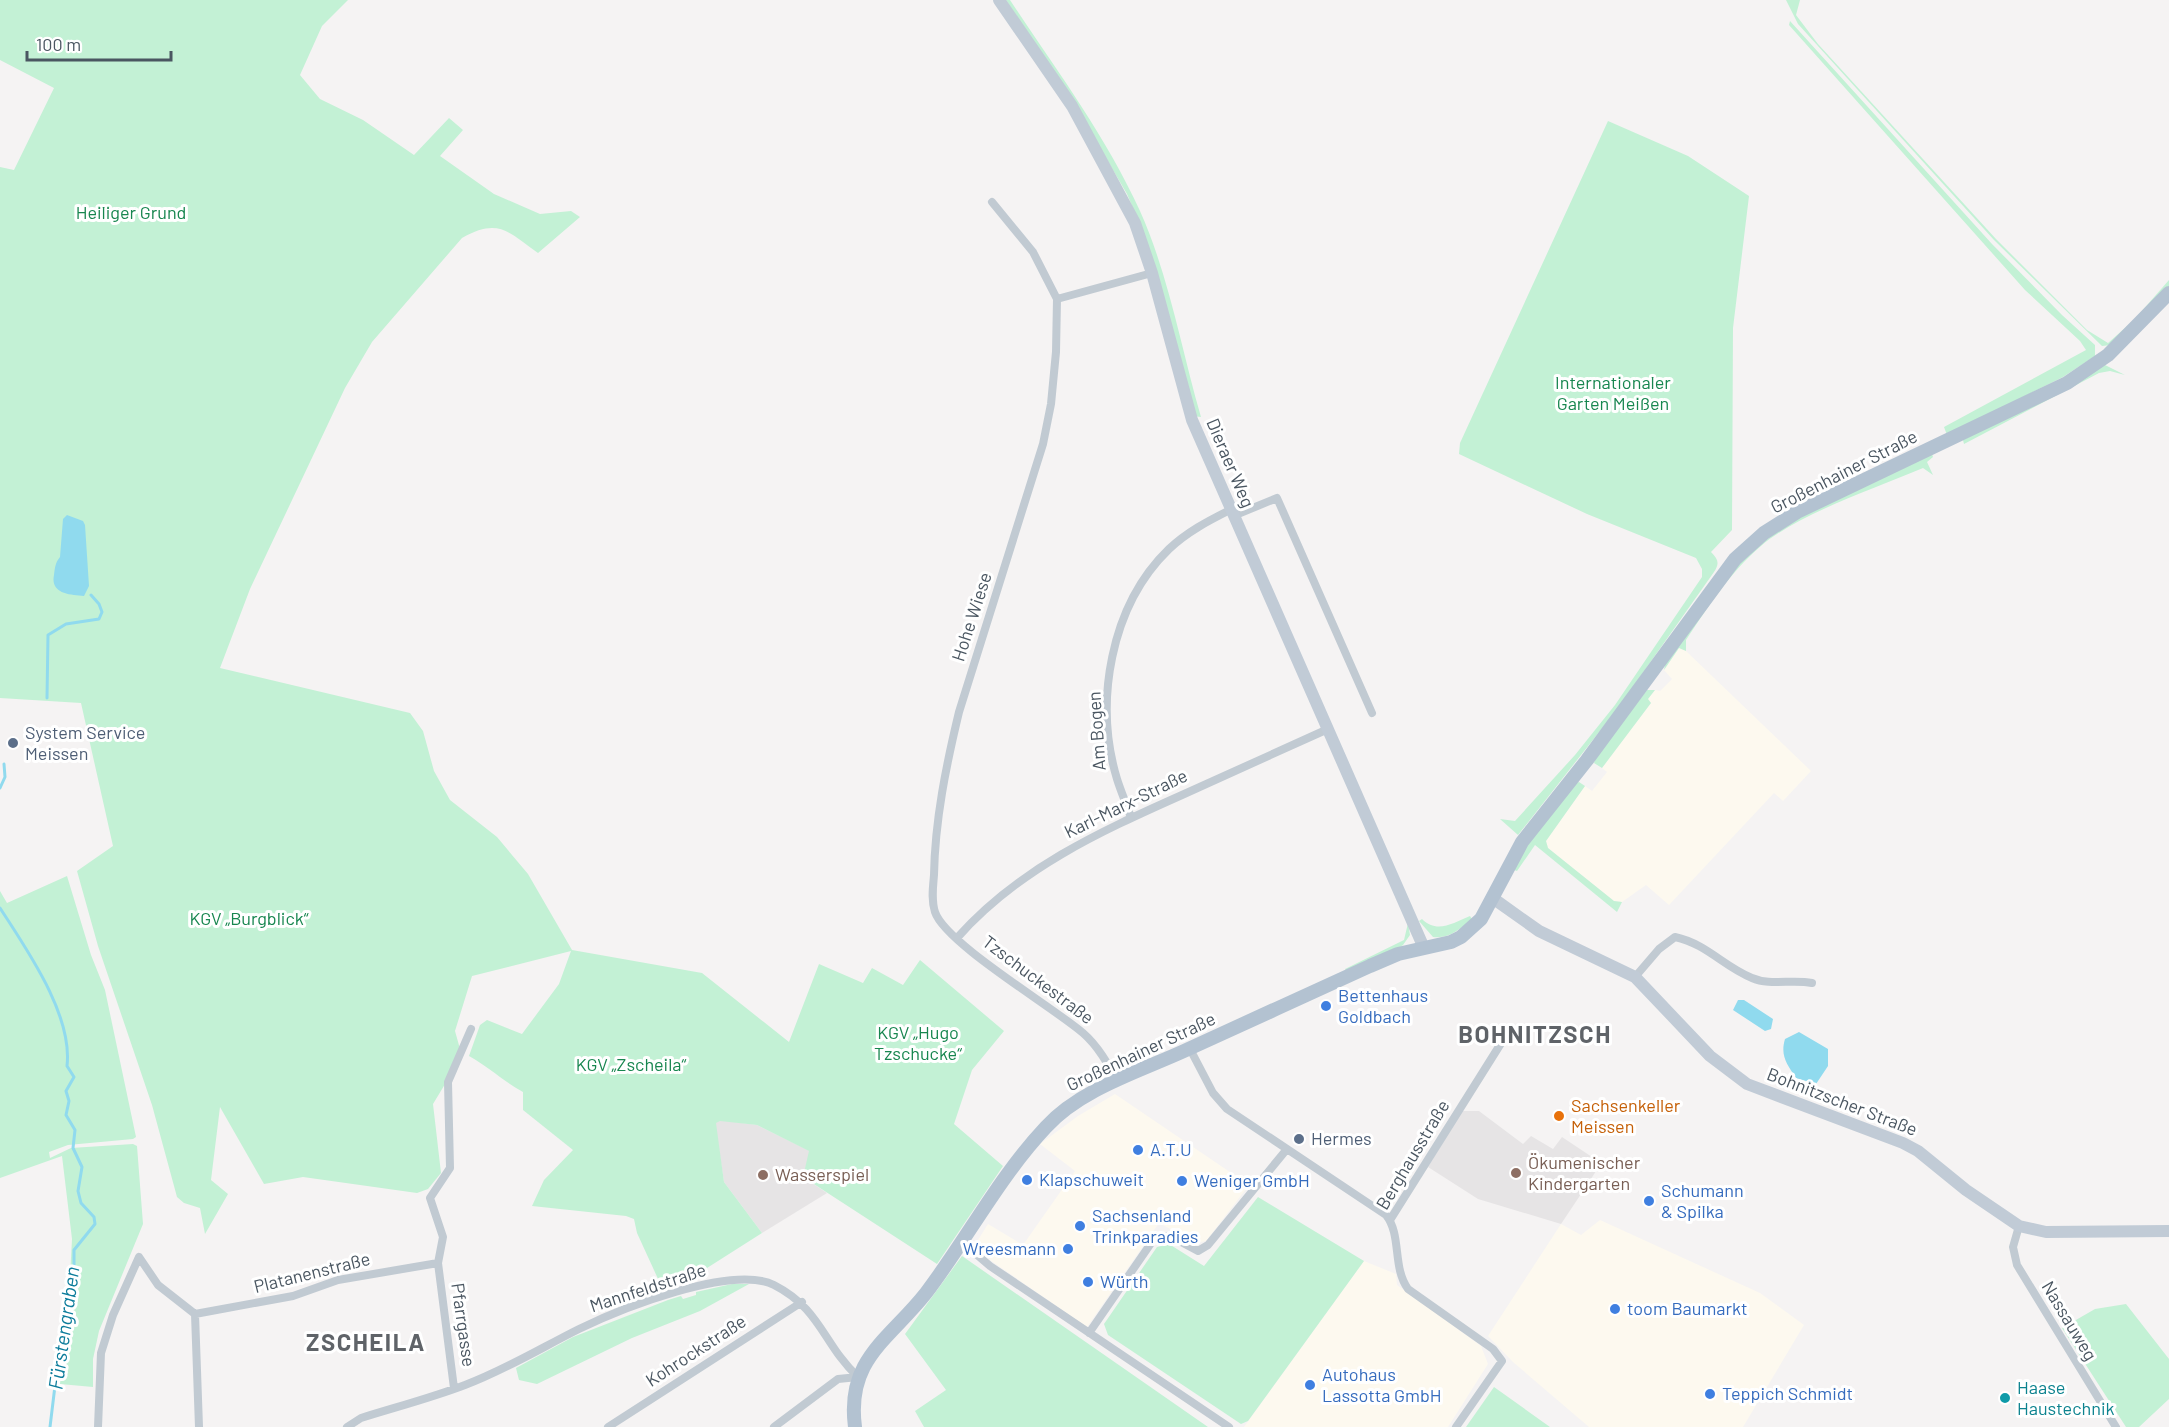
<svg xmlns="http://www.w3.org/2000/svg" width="2169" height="1427" font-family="Barlow,sans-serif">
<rect width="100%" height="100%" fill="#f5f3f3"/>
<path fill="#fdf9ef" d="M 1679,648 L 1686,651 L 1811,771 L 1783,801 L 1774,793 L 1669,905 L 1646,885 L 1622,902 L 1614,901 L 1548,848 L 1546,841 L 1585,786 L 1592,791 L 1607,772 L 1602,768 L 1651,703 L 1648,699 L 1655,690 L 1660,691 L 1672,679 L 1664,670 Z
M 1115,1094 L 1249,1185 L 1206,1241 L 1196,1243 L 1159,1223 L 1087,1327 L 990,1260 L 990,1254 L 979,1246 L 978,1240 L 988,1224 L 1023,1245 L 1075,1171 L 1040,1144 L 1078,1116 Z
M 1600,1220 L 1760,1293 L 1804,1325 L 1743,1427 L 1589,1427 L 1513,1362 L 1488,1336 L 1561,1224 L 1581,1235 Z
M 1364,1261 L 1396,1274 L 1397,1285 L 1481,1346 L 1488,1364 L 1448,1427 L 1244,1427 Z"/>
<path fill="#e6e4e5" d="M 1462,1111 L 1479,1111 L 1523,1144 L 1531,1136 L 1553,1149 L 1562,1137 L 1601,1163 L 1591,1179 L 1593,1186 L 1588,1193 L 1583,1191 L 1561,1224 L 1478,1199 L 1428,1167 Z
M 720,1120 L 757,1125 L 810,1151 L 803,1177 L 827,1193 L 762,1233 L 724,1182 L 715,1123 Z"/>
<path fill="#c3f1d5" d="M 0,0 L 348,0 L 322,26 L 300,75 L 320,99 L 363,120 L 414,155 L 449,118 L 463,130 L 440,156 L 494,194 L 540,214 L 571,211 L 580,217 L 538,253 C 508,231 498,218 462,238 L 372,342 L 345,388 L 250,589 L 220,668 L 410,713 L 423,731 L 434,771 L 450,800 L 497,837 L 528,874 L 572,950 L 702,973 L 789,1042 L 819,964 L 863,983 L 872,968 L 903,985 L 920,960 L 1004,1031 L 972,1070 L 954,1124 L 1003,1166 L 937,1264 L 803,1177 L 809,1151 L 757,1125 L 720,1121 L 716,1123 L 724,1182 L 762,1233 L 707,1268 L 701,1279 L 695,1270 L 659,1281 L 637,1233 L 634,1219 L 626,1216 L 532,1206 L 544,1180 L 573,1150 L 523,1110 L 523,1092 C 503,1081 489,1067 469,1056 L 480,1025 L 487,1020 L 522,1034 L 559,984 L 571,951 L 472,976 L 455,1031 L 462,1056 L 433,1104 L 441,1173 L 428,1189 L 417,1193 L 303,1177 L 264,1184 L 220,1107 L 211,1180 L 228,1194 L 205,1234 L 200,1208 L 184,1203 L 177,1197 L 152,1105 L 98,946 L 77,871 L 113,846 L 81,703 L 0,698 L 0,167 L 14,170 L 54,88 L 0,60 Z
M 1006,0 L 1010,0 C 1055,68 1106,136 1140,211 C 1169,276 1181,348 1201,417 L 1193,416 L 1142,229 L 1127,194 L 1075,105 Z
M 1786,0 L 1800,0 L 1796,15 L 1818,44 L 1996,239 L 2087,330 L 2108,343 L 2134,320 L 2169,280 L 2169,286 L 2111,345 L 2102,346 L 1994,240 L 1798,24 Z
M 1790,21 L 1992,244 L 2062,315 L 2095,345 L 2095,356 L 2063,377 L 1947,435 L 1944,427 L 2086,350 L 2080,341 L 2025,290 L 1789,25 Z
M 1608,121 L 1688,156 L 1749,196 L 1733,328 L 1732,530 L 1711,552 C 1718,559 1720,563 1714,572 L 1618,708 L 1518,835 L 1500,819 L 1515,821 L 1575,755 L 1615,705 L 1702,577 L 1702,569 L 1696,558 L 1587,514 L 1459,454 L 1460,443 Z
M 2105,365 L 2125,375 L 2110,371 L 2099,373 L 1964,444 L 1963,440 Z
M 1932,454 L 1933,457 L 1927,462 L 1933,475 L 1923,468 C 1876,488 1798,514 1761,546 C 1730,572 1708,607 1686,640 L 1686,651 L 1679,648 L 1664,670 L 1665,665 L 1742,559 L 1788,523 Z
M 1647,690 L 1655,690 L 1648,699 L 1651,703 L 1602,768 L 1594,763 L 1596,756 Z
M 1579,782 L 1585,786 L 1546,841 L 1548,848 L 1614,901 L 1622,902 L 1617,912 L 1535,845 L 1517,871 L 1514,870 L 1527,846 L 1574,784 Z
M 67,876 L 91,955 L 105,990 L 136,1137 L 133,1139 L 68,1145 L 49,1152 L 50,1158 L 71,1148 L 133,1144 L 137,1146 L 143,1224 L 99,1331 L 93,1359 L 93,1387 L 60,1384 L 68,1315 L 72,1239 L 62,1156 L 0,1178 L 0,891 L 7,903 Z
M 1470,916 L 1472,919 C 1460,929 1449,939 1433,937 L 1419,921 L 1422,919 C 1437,934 1453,923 1470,916 Z
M 1408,923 L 1410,935 L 1403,945 L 1394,951 L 1346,971 L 1345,969 L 1404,940 Z
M 1258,1197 L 1364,1261 L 1248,1421 L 1241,1424 L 1108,1335 L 1104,1324 L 1157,1247 L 1169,1244 L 1204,1266 Z
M 962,1256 L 1208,1427 L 924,1427 L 915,1411 L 946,1390 L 905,1334 Z
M 732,1284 L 749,1284 L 700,1311 L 632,1338 L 537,1384 L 519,1380 L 516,1368 L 573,1337 L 668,1300 L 681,1296 L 683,1299 L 696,1295 L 696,1292 Z
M 2126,1304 L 2169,1359 L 2169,1399 L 2139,1427 L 2126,1427 L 2062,1328 L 2095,1309 Z
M 1494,1387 L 1550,1427 L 1466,1427 Z"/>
<path fill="#90daee" d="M 67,515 L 83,521 L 85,525 L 89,586 L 84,596 C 70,595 50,594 54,575 C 55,568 55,563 60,557 L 63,519 Z
M 1738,1000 L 1744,1000 L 1773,1019 L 1771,1029 L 1765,1031 L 1733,1010 Z
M 1799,1032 L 1828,1049 L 1828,1066 L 1816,1084 L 1796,1078 C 1787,1064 1780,1056 1785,1039 Z"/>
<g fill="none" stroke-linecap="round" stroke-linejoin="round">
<path stroke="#90daee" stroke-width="3" d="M 47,698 L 48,635 L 66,624 L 99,619 L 102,612 L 99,604 L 91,595
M 0,788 L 5,777 L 4,764
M 0,908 C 27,950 73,1015 67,1066 L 74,1077 L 66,1091 L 69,1101 L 66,1115 L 75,1130 L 73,1148 L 82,1167 L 78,1191 L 81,1203 L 94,1217 L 95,1224 L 74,1250 L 74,1269 L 62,1328 L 50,1427"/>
<path stroke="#c1cad2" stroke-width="8" d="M 992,202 L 1033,252 L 1057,299 L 1056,352 L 1051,404 L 1043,444 L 959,712 C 946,766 935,820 934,875 C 933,887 931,900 935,912 C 945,943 1053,1007 1083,1033 C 1098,1046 1108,1064 1117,1081
M 1057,299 L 1152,273
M 1233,516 L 1277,498 L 1372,713
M 1131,818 C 1127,805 1121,792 1117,779 C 1094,703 1110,606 1169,549 C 1187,532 1208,521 1230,510
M 957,938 C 1018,869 1099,832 1182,795 C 1231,773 1280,751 1328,729
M 1635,977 L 1659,949 L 1675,937 C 1707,944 1724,967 1752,978 C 1770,986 1792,979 1812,983
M 1190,1049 L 1213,1093 L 1227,1109 L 1386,1215 C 1402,1235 1392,1267 1408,1289 L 1493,1349 L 1502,1361 L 1456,1427
M 1390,1220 L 1510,1029
M 2019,1226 L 2013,1247 L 2017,1265 L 2116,1427
M 962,1242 L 990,1266 L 1229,1427
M 195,1314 L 293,1296 L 338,1280 L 438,1263
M 195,1314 L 199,1427
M 1089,1333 L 1156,1236 L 1170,1236 L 1198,1251 L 1208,1245 L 1287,1149
M 454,1388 L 438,1263 L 443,1237 L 430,1198 L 450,1168 L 448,1082 L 471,1029
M 98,1427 L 101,1353 L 113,1315 L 139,1257 L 158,1285 L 195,1314
M 347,1427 L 361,1418 C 396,1407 431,1398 465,1385 C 505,1370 541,1348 579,1329 C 620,1309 732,1264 774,1285 C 821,1309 823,1344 858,1377
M 608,1427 L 802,1302
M 774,1427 L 838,1379 L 858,1377"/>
<path stroke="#c1cbd6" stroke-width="12" d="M 999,0 L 1072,106 L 1135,223 L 1152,273 L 1192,420 L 1424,948
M 1494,899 L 1539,931 L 1635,977 L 1710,1056 L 1747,1084 L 1903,1143 L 1918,1151 L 1966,1190 L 2019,1226 L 2046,1232 L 2169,1231"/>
<path stroke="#b3c2d1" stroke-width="14" d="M 855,1427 C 846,1359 889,1340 926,1293 C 967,1239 999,1177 1046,1127 C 1081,1089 1138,1072 1184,1051 C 1246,1023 1308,994 1370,966 L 1398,954 L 1451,942 L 1461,937 L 1481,919 L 1522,842 L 1587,760 L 1735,559 L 1764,533 L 1797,512 L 2067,383 L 2108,355 L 2169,293"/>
</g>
<g fill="#5c6f8a" stroke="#fff" stroke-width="2">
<circle cx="13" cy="743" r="6"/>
<circle cx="1299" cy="1139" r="6"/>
</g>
<g fill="#3f7fe0" stroke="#fff" stroke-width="2">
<circle cx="1326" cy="1006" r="6"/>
<circle cx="1138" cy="1150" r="6"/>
<circle cx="1027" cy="1180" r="6"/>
<circle cx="1182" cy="1181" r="6"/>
<circle cx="1649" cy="1201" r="6"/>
<circle cx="1080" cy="1226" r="6"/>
<circle cx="1068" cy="1249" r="6"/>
<circle cx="1088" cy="1282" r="6"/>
<circle cx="1615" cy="1309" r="6"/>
<circle cx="1310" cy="1385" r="6"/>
<circle cx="1710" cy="1394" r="6"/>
</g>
<circle fill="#e8710a" stroke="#fff" stroke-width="2" cx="1559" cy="1116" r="6"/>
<g fill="#8d6e63" stroke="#fff" stroke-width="2">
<circle cx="1516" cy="1173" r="6"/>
<circle cx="763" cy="1175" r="6"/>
</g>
<circle fill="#0f9aa8" stroke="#fff" stroke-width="2" cx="2005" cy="1398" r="6"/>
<g text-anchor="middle" stroke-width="6" stroke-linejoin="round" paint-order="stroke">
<g font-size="18" fill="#17864f" stroke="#fff">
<text x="131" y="219">Heiliger Grund</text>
<text x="1613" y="389">Internationaler<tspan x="1613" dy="21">Garten Meißen</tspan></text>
<text x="249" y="925">KGV „Burgblick“</text>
<text x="918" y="1039">KGV „Hugo<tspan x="918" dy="21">Tzschucke“</tspan></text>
<text x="631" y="1071">KGV „Zscheila“</text>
</g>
<g font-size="18" fill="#4a5661" stroke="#fff">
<text transform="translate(1230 463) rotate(67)" y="6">Dieraer Weg</text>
<text transform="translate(1844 472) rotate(-27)" y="6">Großenhainer Straße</text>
<text transform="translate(972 617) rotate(-72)" y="6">Hohe Wiese</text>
<text transform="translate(1097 731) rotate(-94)" y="6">Am Bogen</text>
<text transform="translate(1126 804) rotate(-26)" y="6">Karl-Marx-Straße</text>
<text transform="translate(1038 980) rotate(37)" y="6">Tzschuckestraße</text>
<text transform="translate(1141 1052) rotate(-25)" y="6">Großenhainer Straße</text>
<text transform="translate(1842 1102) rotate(21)" y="6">Bohnitzscher Straße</text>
<text transform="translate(1413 1155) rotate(-59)" y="6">Berghausstraße</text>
<text transform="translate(312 1273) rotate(-14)" y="6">Platanenstraße</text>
<text transform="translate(648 1288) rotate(-18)" y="6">Mannfeldstraße</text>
<text transform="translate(2069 1321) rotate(59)" y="6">Nassauweg</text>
<text transform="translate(463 1325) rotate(82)" y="6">Pfarrgasse</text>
<text transform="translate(696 1351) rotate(-33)" y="6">Kohrockstraße</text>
</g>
<g font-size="18" fill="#4e5e75" stroke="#fff" text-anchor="start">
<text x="25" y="739">System Service<tspan x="25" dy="21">Meissen</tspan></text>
<text x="1311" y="1145">Hermes</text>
</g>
<g font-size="18" fill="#366cbe" stroke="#fff" text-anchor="start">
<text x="1338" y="1002">Bettenhaus<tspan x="1338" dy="21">Goldbach</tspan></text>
<text x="1150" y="1156">A.T.U</text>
<text x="1039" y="1186">Klapschuweit</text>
<text x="1194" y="1187">Weniger GmbH</text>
<text x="1661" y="1197">Schumann<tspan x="1661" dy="21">&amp; Spilka</tspan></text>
<text x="1092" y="1222">Sachsenland<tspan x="1092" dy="21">Trinkparadies</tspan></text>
<text x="1056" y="1255" text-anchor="end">Wreesmann</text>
<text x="1100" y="1288">Würth</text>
<text x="1627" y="1315">toom Baumarkt</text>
<text x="1322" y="1381">Autohaus<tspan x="1322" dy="21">Lassotta GmbH</tspan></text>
<text x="1722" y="1400">Teppich Schmidt</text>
</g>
<g font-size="18" fill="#c56008" stroke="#fff" text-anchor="start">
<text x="1571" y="1112">Sachsenkeller<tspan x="1571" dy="21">Meissen</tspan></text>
</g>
<g font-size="18" fill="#785e54" stroke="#fff" text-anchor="start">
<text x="1528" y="1169">Ökumenischer<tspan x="1528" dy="21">Kindergarten</tspan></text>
<text x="775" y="1181">Wasserspiel</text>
</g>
<g font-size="18" fill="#0d838f" stroke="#fff" text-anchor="start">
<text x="2017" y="1394">Haase<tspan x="2017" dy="21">Haustechnik</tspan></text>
</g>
<g font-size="20" font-style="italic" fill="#0c7c9b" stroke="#fff">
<text transform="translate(64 1328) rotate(-82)" y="7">Fürstengraben</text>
</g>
<g font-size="24" font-weight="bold" letter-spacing="1.5" fill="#5f6368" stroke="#fff">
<text x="1535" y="1043">BOHNITZSCH</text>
<text x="366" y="1351">ZSCHEILA</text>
</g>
</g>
<path d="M27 51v9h144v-9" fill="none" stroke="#4a5661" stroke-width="3"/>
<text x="36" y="51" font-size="18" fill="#4a5661" stroke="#ffffff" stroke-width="4.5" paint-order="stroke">100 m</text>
</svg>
